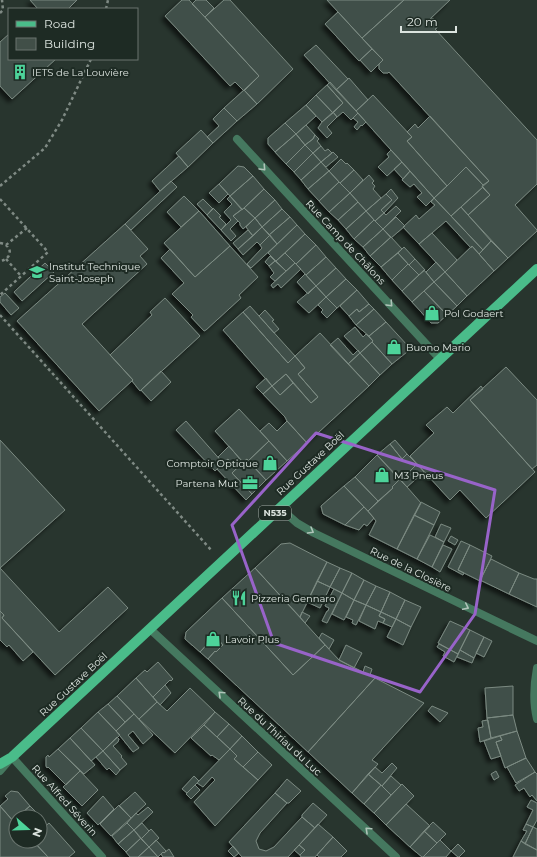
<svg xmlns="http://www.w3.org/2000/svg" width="537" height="857" font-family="Montserrat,sans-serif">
<defs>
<filter id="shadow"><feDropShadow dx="-3.5" dy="3.5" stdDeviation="2" flood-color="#0009"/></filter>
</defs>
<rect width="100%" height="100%" fill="#28352e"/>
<path fill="#414f48" stroke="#7b8a82" filter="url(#shadow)" d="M 30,0 L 77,0 L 68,9 L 38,9 Z
M 182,0 L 189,0 L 259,76 L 244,91 L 235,82 L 230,86 L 165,16 Z
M 196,0 L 206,0 L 214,8 L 205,17 L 192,4 Z
M 224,0 L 230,0 L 293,69 L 257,104 L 244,90 L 259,76 L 205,17 Z
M 327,0 L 404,0 L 362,38 Z
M 404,0 L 450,0 L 430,19 L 434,19 L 437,23 L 437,28 L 435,29 L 537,140 L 537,184 L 515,205 L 537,230 L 537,231 L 508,258 L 468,215 L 490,195 L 482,187 L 489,181 L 389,72 L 388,73 L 383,73 L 379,69 L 379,64 L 383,60 L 362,38 Z
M 338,12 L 372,49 L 359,61 L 325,24 Z
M 9,34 L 9,59 L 56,59 L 12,99 L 0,86 L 0,42 Z
M 316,45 L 348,79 L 336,90 L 304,55 Z
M 372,49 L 383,60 L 371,72 L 360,60 Z
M 349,78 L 368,100 L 356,111 L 336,90 Z
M 330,82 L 358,113 L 351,120 L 343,112 L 337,117 L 333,112 L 343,103 L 327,85 Z
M 327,85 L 343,103 L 333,113 L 316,95 Z
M 244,90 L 257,104 L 237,121 L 224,108 Z
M 316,95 L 333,113 L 322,122 L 306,105 Z
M 373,95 L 412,137 L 407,141 L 447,186 L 434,198 L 356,111 Z
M 306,105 L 316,116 L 296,134 L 285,123 Z
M 224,108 L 237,121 L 213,143 L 207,137 L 219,126 L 213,119 Z
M 333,112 L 337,117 L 327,127 L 332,133 L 327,138 L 318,128 L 322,122 Z
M 358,113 L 366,122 L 362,126 L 361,125 L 357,130 L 354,127 L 358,122 L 353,118 Z
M 430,116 L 489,181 L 483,185 L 466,167 L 447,186 L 407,141 L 412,137 L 407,132 L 415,124 L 418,128 Z
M 285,123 L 296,134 L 275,152 L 268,144 L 268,138 Z
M 306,125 L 315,135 L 313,139 L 305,145 L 296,134 Z
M 201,130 L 213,143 L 188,167 L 176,153 Z
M 296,134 L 305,145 L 286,164 L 275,152 Z
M 315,135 L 319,139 L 317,141 L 321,146 L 313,153 L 305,145 L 313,139 Z
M 305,145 L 313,153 L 294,172 L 286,164 Z
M 321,146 L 325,151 L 328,149 L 332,153 L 321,162 L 313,153 Z
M 391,150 L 402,162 L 387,176 L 378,167 L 389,157 L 387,154 Z
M 333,152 L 338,157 L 326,167 L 321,162 Z
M 313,153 L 321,162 L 301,180 L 294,172 Z
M 179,156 L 188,167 L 160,191 L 152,181 Z
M 341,159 L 346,164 L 347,163 L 354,170 L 340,183 L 329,171 Z
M 321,162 L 329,171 L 308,189 L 301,180 Z
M 402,162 L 410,171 L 403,179 L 394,169 Z
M 238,166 L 244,167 L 253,176 L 230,196 L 219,184 Z
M 466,167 L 483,185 L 482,187 L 483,187 L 451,216 L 434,198 L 447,186 Z
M 354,170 L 363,180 L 350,193 L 340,183 Z
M 329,171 L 339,182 L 319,201 L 308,189 Z
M 410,171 L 434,198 L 426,206 L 417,197 L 422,193 L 414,184 L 410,187 L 402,180 Z
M 369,175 L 374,181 L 372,183 L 375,186 L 373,189 L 381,198 L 366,211 L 350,193 Z
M 253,176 L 264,189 L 242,210 L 230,196 Z
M 171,181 L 177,187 L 131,230 L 125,224 Z
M 339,182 L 350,193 L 329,212 L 319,201 Z
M 219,184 L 228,194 L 219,203 L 209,193 Z
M 483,187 L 490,195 L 468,215 L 461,207 Z
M 264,189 L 275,200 L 255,218 L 244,208 Z
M 391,189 L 398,198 L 384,213 L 381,210 L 392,200 L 386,194 Z
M 350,193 L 358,202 L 338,220 L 329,212 Z
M 386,194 L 392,200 L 381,210 L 384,213 L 375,221 L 366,211 Z
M 184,196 L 199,211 L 181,227 L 167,212 Z
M 230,196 L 242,209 L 233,216 L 238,221 L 230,229 L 236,236 L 231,241 L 221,230 L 231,220 L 224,212 L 232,204 L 227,199 Z
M 434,198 L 483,250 L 479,254 L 472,246 L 471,248 L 446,221 L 419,244 L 403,227 L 416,215 L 419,219 L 435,205 L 431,202 Z
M 203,199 L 213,209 L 207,215 L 197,204 Z
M 275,200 L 282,209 L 262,227 L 255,218 Z
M 358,202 L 366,211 L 346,229 L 338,220 Z
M 396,206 L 401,211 L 383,229 L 375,221 L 384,213 L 386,215 Z
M 461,207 L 491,241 L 483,250 L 451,216 Z
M 213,208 L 221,216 L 219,217 L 226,224 L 221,230 L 207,215 Z
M 244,208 L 255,218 L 243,229 L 240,225 L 240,223 L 233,216 Z
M 282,209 L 290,217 L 269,235 L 262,227 Z
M 199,211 L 230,246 L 195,277 L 164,243 Z
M 366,211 L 374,220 L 354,239 L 346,229 Z
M 290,217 L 297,225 L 277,244 L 269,235 Z
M 396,217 L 405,226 L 391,238 L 383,229 Z
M 255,218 L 262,227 L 253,236 L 246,227 Z
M 374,220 L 383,229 L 363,247 L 354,239 Z
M 125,224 L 148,249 L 140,256 L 147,264 L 82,324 L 133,380 L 99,411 L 17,321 Z
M 297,225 L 305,234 L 276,261 L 268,253 Z
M 262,227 L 270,235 L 260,245 L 257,242 L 243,255 L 238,249 Z
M 383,229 L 391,237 L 370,256 L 363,247 Z
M 248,230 L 253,236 L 238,249 L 233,243 Z
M 432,233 L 457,260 L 445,272 L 419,244 Z
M 305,234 L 316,245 L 296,264 L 285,253 Z
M 270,235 L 277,244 L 251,268 L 247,264 L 262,248 L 260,245 Z
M 391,237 L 402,249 L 381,267 L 370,256 Z
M 491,241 L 508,258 L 494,271 L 479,254 Z
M 316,245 L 326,257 L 306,275 L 296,264 Z
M 230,246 L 258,277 L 239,295 L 241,298 L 206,330 L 204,331 L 191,317 L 193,315 L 172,294 L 184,283 L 161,258 L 170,249 L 195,277 Z
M 472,246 L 494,271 L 467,296 L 445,272 Z
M 404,247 L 415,259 L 409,265 L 398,253 Z
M 285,253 L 295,263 L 286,271 L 276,261 Z
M 398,253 L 408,264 L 392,280 L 381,267 Z
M 270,256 L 275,261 L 269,266 L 265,262 Z
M 326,257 L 336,268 L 316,286 L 306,275 Z
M 415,259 L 425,270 L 419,275 L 409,265 Z
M 275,261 L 286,271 L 275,281 L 270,277 L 274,273 L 269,266 Z
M 436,262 L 445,272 L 434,282 L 426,272 Z
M 45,263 L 54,272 L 22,301 L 14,292 Z
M 295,263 L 301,269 L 281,288 L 278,284 L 273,288 L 271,285 Z
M 408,264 L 419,275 L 402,291 L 392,280 Z
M 336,268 L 346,279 L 326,297 L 316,286 Z
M 424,270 L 434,282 L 412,302 L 402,291 Z
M 445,272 L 467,296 L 457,306 L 434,282 Z
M 305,274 L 316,286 L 308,294 L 297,282 Z
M 346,279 L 357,290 L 337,308 L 326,297 Z
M 434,282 L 457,306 L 447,315 L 424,291 Z
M 316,286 L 326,297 L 309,313 L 297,302 Z
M 357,290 L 369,304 L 359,312 L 357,309 L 349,316 L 340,306 Z
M 424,291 L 447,315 L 438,323 L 431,323 L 412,302 Z
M 5,293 L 19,308 L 11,315 L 0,302 L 0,297 Z
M 326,297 L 337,308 L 327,318 L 321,312 L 323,310 L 318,305 Z
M 165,298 L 200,336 L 140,391 L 132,381 L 133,380 L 110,355 L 152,315 L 150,312 Z
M 369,304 L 374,309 L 356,325 L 349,316 L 357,309 L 359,312 Z
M 250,306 L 295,356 L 288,363 L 243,312 Z
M 374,309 L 386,322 L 369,336 L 356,325 Z
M 265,310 L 274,320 L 272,321 L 279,329 L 274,333 L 259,316 Z
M 243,312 L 288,363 L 295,356 L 305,368 L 298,374 L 318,397 L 311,403 L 286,374 L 272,386 L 223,330 Z
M 386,322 L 408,346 L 407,352 L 392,364 L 372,342 L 373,341 L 369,336 Z
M 355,327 L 363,337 L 366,334 L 373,341 L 360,353 L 344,336 Z
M 320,333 L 369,386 L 307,443 L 287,421 L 285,417 L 263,394 L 272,386 L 280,395 L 293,383 L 311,403 L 318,397 L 298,374 L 305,368 L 295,356 Z
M 338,338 L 353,355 L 358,350 L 360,353 L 348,364 L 330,345 Z
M 372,342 L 392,364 L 380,375 L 360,353 Z
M 360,353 L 380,375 L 369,386 L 348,364 Z
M 506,367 L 537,400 L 537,465 L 532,469 L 470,400 Z
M 161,371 L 171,382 L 151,401 L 141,390 Z
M 286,374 L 293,383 L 280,395 L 272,386 Z
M 266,378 L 272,386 L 263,394 L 256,387 Z
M 481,386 L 483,389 L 470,400 L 535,472 L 486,518 L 460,490 L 450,500 L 410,456 L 434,433 L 426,425 L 447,407 L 453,413 Z
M 239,409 L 269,441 L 248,461 L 247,459 L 243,462 L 215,431 Z
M 186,421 L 223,463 L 215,471 L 176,430 Z
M 287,421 L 307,443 L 287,461 L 260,431 L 269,423 L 277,431 Z
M 0,440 L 65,510 L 0,568 L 59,632 L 108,587 L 128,608 L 55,675 L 2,618 L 4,615 L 0,611 Z
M 395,440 L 407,454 L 402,459 L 390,444 Z
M 269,441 L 287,461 L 266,480 L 248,461 Z
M 390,444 L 402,459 L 407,454 L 417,464 L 408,473 L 406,471 L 398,478 L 377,455 Z
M 229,446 L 239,458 L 232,464 L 228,459 L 223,463 L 218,457 Z
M 377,455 L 400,479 L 392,487 L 393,488 L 378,501 L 355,477 Z
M 239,458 L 243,462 L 232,473 L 252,494 L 246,500 L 217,469 L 228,459 L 232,464 Z
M 247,459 L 266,480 L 252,494 L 232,473 Z
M 417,464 L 424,472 L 407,487 L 398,478 L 406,471 L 408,473 Z
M 355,477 L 378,501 L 368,511 L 344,486 Z
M 400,479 L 421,503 L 397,549 L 369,535 L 376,521 L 368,511 L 393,488 L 392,487 Z
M 344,486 L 364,507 L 345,525 L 323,514 L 321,506 Z
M 421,502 L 440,512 L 434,525 L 414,515 Z
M 364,507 L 374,518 L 367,526 L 364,524 L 359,530 L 345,525 Z
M 414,515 L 434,525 L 417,559 L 397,549 Z
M 441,524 L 451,528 L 444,542 L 435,537 Z
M 430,535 L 444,542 L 432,567 L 417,559 Z
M 451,536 L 458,540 L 455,545 L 448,541 Z
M 461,541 L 470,545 L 458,570 L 464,573 L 463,575 L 448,567 Z
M 290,543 L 327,562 L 300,617 L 255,568 L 281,544 Z
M 443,545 L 452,549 L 440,572 L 432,567 Z
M 470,545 L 492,556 L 480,581 L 458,570 Z
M 491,559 L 519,573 L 509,594 L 480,580 Z
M 327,562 L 340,568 L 330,587 L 317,581 Z
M 255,568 L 325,645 L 293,675 L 222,598 Z
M 340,568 L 352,573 L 342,593 L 330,587 Z
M 352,573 L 364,580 L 354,600 L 342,593 Z
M 519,573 L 534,579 L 537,579 L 537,607 L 509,594 Z
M 364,580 L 376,586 L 366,605 L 354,600 Z
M 317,581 L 330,587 L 320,608 L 307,602 Z
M 376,586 L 390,592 L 381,612 L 366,605 Z
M 334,589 L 342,593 L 327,623 L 322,621 L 327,611 L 328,611 L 329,608 L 325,606 Z
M 390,592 L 405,600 L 396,619 L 381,612 Z
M 342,593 L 354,600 L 344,620 L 332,614 Z
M 222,598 L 293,675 L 325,645 L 339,660 L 375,678 L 308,752 L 208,659 L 215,651 L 216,652 L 223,645 L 215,636 L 200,652 L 185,639 L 186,632 Z
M 354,600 L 366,605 L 356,625 L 352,623 L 353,620 L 346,617 Z
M 405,600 L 421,607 L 411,627 L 396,619 Z
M 366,605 L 381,612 L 379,616 L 385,619 L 383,623 L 378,621 L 375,629 L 359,621 Z
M 0,611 L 4,615 L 2,618 L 33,652 L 23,661 L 9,645 L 7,647 L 0,640 Z
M 302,612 L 310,616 L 305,623 L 300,617 Z
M 381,612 L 396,619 L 392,627 L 383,623 L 385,619 L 379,616 Z
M 396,619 L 411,627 L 403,645 L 387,637 Z
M 450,621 L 470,630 L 458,654 L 438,643 Z
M 470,630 L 484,637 L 474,658 L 460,650 Z
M 322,633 L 334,640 L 329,649 L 319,638 Z
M 215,636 L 223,645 L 216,652 L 215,651 L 208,659 L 200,652 Z
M 484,637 L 492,641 L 484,657 L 476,653 Z
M 439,644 L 458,654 L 454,662 L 443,656 L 445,652 L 437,647 Z
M 346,645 L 362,653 L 354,668 L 339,660 Z
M 460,650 L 474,658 L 472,663 L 457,657 Z
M 158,662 L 173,679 L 171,681 L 170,680 L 153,697 L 136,678 L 145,670 L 147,672 Z
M 365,666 L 372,669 L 370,675 L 363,672 Z
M 136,678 L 157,702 L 139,719 L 117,696 Z
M 375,678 L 424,703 L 372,760 L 378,764 L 352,793 L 308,752 Z
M 165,685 L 171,693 L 160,705 L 153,697 Z
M 513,686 L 513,715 L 487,718 L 485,688 Z
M 190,688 L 215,712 L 175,753 L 139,719 L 157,702 L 167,711 Z
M 117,696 L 134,714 L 125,722 L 108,704 Z
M 108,704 L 125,722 L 116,731 L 98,712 Z
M 432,706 L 448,713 L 440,722 L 428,711 Z
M 98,712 L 120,735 L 103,751 L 81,728 Z
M 215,712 L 229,724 L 217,737 L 204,725 Z
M 134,714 L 153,735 L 143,744 L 133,731 L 128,735 L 139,748 L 133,752 L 116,731 Z
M 513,715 L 517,731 L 491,738 L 487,718 Z
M 488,720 L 491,738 L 480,742 L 478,728 L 483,727 L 482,721 Z
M 229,724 L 242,736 L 230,749 L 217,737 Z
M 204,725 L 230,749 L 219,760 L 212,755 L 211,756 L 191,738 Z
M 81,728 L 103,751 L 91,761 L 70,738 Z
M 517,731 L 526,758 L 505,768 L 496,742 L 502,740 L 500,736 Z
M 242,736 L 258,752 L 243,767 L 234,759 L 237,756 L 230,749 Z
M 500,736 L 502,740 L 496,742 L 501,756 L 491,759 L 484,741 Z
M 117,737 L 119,739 L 118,742 L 113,746 L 122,756 L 121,757 L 127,764 L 120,770 L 103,751 Z
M 70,738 L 95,765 L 84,774 L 58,749 Z
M 58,749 L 80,771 L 66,785 L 48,767 L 47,768 L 46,766 L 46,757 L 48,755 L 49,757 Z
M 230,749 L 237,756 L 234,759 L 258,780 L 215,826 L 194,802 L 215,780 L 212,777 L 203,787 L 197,783 Z
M 103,751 L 120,770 L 116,775 L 109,768 L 107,770 L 96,757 Z
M 258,752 L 272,765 L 258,780 L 243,767 Z
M 526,758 L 535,772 L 516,783 L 507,767 Z
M 392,763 L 397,768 L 382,786 L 368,774 L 375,767 L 382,773 Z
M 80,771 L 98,790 L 82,806 L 63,787 Z
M 496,771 L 499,777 L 494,780 L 491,774 Z
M 535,772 L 537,774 L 537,801 L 532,795 L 530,797 L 524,788 L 519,791 L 515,785 Z
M 368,774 L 381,785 L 364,804 L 352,793 Z
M 194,776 L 199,781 L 187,793 L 182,789 Z
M 391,776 L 401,785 L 391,795 L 382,786 Z
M 287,779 L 301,791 L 289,803 L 287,803 L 275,793 Z
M 402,784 L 414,796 L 386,825 L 374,813 Z
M 195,785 L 200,790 L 191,799 L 186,794 Z
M 381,785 L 391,795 L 374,813 L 364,804 Z
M 11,791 L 18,792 L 30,806 L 17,817 L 16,817 L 16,818 L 13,821 L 0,806 L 8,799 L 5,796 Z
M 135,792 L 146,804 L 131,818 L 119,806 Z
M 275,793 L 287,803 L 260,833 L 256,841 L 259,849 L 266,851 L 274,847 L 302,817 L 315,828 L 288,857 L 242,857 L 229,842 Z
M 103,796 L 114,809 L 98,825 L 87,813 Z
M 531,800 L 537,803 L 537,820 L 533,827 L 526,824 L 533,810 L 527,807 Z
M 313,803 L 327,815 L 315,828 L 302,817 L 302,815 Z
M 406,804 L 430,826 L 410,847 L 386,825 Z
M 119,805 L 131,818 L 111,836 L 100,824 Z
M 0,806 L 16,824 L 16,841 L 33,841 L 48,857 L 0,857 Z
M 30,806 L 36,812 L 30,817 L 17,817 Z
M 148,807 L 153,812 L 134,830 L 127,823 L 136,813 L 138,815 Z
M 433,822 L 446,834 L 437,843 L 424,831 Z
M 49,823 L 75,852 L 69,857 L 48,857 L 33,841 L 40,841 L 40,831 Z
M 127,823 L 134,830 L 118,844 L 112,836 Z
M 142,823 L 149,831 L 141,839 L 134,830 Z
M 318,824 L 333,837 L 315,857 L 301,857 L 300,855 L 305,850 L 299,845 Z
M 526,824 L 533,827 L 525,844 L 521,841 L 527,831 L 523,830 Z
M 533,827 L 537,829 L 537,850 L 525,844 Z
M 151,829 L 159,838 L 149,847 L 141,839 Z
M 134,830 L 141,838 L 126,852 L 118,844 Z
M 424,831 L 437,843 L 423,857 L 422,857 L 410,847 Z
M 333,837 L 347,851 L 341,857 L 319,857 L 317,855 Z
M 141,838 L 149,847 L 138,857 L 130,857 L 126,852 Z
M 156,840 L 166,851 L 164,853 L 163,852 L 158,857 L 149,847 Z
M 440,840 L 451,851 L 446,857 L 423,857 Z
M 521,841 L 537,850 L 537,857 L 513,857 Z
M 458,844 L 465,851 L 459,857 L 458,857 L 451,851 Z
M 299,845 L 305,850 L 300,855 L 294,850 Z
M 233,846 L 239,853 L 234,857 L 228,851 Z
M 149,847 L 158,857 L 138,857 Z
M 169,849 L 174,857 L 163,857 L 161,854 L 163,852 L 164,853 Z"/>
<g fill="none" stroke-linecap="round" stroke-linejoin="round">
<path stroke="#7f8a84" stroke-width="2.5" stroke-dasharray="3 3" stroke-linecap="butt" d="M 106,9 L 108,0
M 0,13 L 3,10 L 2,0
M 0,186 L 45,148 L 62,120 L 91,59
M 0,199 L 48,252 L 0,295
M 0,243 C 13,245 13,259 0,261
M 6,245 L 27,228
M 6,259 L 21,276
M 0,315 L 212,551"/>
<path stroke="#45785f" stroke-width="8" d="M 237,139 L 440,359
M 280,508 L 297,523 L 314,533 L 537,641
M 150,629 L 396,857
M 537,668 C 534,684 533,703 537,719
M 0,771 L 12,757 L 102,857"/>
<path stroke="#4abc8a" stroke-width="10" d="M 0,764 L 12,757 L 537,269"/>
</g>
<defs><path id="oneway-chevron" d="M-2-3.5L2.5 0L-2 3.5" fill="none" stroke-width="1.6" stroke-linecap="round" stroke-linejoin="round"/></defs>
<g stroke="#afc4b9">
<use href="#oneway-chevron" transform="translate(263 168) rotate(47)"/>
<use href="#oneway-chevron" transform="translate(390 304) rotate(47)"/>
<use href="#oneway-chevron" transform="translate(311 531) rotate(30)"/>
<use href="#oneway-chevron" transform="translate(466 607) rotate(26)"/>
<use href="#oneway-chevron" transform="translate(221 694) rotate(-137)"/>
<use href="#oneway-chevron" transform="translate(368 830) rotate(-137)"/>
</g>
<path fill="none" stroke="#9863c9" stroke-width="3" stroke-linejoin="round" d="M 316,433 L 495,490 L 475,614 L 420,692 L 274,643 L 232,525 Z"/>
<defs>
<symbol id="building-bare" viewBox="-9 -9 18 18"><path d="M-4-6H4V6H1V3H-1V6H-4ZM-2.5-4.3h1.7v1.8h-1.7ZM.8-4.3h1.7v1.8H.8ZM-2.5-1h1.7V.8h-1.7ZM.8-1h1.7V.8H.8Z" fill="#4dd39a" stroke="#1e2b24" stroke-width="2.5" paint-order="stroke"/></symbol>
<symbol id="school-bare" viewBox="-9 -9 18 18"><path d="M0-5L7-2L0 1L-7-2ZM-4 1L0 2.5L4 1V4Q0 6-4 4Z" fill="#4dd39a" stroke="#1e2b24" stroke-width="2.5" paint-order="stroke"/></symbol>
<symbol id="shop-bare" viewBox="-9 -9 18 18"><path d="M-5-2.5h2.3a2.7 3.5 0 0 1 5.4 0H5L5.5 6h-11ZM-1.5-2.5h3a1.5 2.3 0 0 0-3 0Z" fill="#4dd39a" stroke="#1e2b24" stroke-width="2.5" paint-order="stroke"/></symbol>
<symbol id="office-bare" viewBox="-9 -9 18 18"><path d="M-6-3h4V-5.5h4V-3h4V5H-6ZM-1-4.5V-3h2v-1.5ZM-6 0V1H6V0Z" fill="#4dd39a" stroke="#1e2b24" stroke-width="2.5" paint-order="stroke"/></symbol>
<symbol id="restaurant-bare" viewBox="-9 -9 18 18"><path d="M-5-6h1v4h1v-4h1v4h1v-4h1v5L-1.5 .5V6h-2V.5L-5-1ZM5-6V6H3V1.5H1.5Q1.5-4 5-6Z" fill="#4dd39a" stroke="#1e2b24" stroke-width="2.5" paint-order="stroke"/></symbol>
</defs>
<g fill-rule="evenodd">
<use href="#building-bare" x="9" y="61" width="22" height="22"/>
<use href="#school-bare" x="26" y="261" width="22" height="22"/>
<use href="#shop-bare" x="421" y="302" width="22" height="22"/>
<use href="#shop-bare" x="383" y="336" width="22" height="22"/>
<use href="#shop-bare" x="259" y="452" width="22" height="22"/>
<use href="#shop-bare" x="371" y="464" width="22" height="22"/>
<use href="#office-bare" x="239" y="472" width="22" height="22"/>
<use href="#restaurant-bare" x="228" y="587" width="22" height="22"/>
<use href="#shop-bare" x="202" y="628" width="22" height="22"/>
</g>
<g text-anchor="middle" stroke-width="4" stroke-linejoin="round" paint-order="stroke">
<rect fill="#1e2b24" stroke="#a3aca7" stroke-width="1" x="259" y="506" width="32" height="14" rx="3"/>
<g font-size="9" font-weight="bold" fill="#dce4df">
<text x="275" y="516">N535</text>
</g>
<g font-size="10" fill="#dce4df" stroke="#1e2b24" text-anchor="start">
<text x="32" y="76">IETS de La Louvière</text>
<text x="49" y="270">Institut Technique<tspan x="49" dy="12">Saint-Joseph</tspan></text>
<text x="444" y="317">Pol Godaert</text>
<text x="406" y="351">Buono Mario</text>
<text x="258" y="467" text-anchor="end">Comptoir Optique</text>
<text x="394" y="479">M3 Pneus</text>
<text x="238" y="487" text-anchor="end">Partena Mut</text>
<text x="251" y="602">Pizzeria Gennaro</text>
<text x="225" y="643">Lavoir Plus</text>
</g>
<g font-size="10" fill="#dce4df" stroke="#1e2b24">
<text transform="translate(346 242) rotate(47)" y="4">Rue Camp de Châlons</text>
<text transform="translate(310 463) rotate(-43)" y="4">Rue Gustave Boël</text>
<text transform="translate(411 569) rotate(26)" y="4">Rue de la Closière</text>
<text transform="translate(73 684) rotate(-43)" y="4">Rue Gustave Boël</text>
<text transform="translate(280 736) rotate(43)" y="4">Rue du Thiriau du Luc</text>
<text transform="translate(65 800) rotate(48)" y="4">Rue Alfred Séverin</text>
</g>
</g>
<rect x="8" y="8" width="130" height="52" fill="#1e2b24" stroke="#6a756f"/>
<rect x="16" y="21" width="20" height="6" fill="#4abc8a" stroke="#6a756f"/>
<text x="44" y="28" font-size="12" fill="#dce4df">Road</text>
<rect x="16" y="38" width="20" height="12" fill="#414f48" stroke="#6a756f"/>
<text x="44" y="48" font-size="12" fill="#dce4df">Building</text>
<g transform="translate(28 829) rotate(110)"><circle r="19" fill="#1e2b24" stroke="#6a756f"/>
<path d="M0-3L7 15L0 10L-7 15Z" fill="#4dd39a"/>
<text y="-6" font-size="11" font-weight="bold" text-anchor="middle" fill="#dce4df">N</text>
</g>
<path d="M401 26v6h55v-6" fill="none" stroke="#dce4df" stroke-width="2"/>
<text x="407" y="26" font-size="12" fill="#dce4df" stroke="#1e2b24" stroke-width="3" paint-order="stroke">20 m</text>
</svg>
